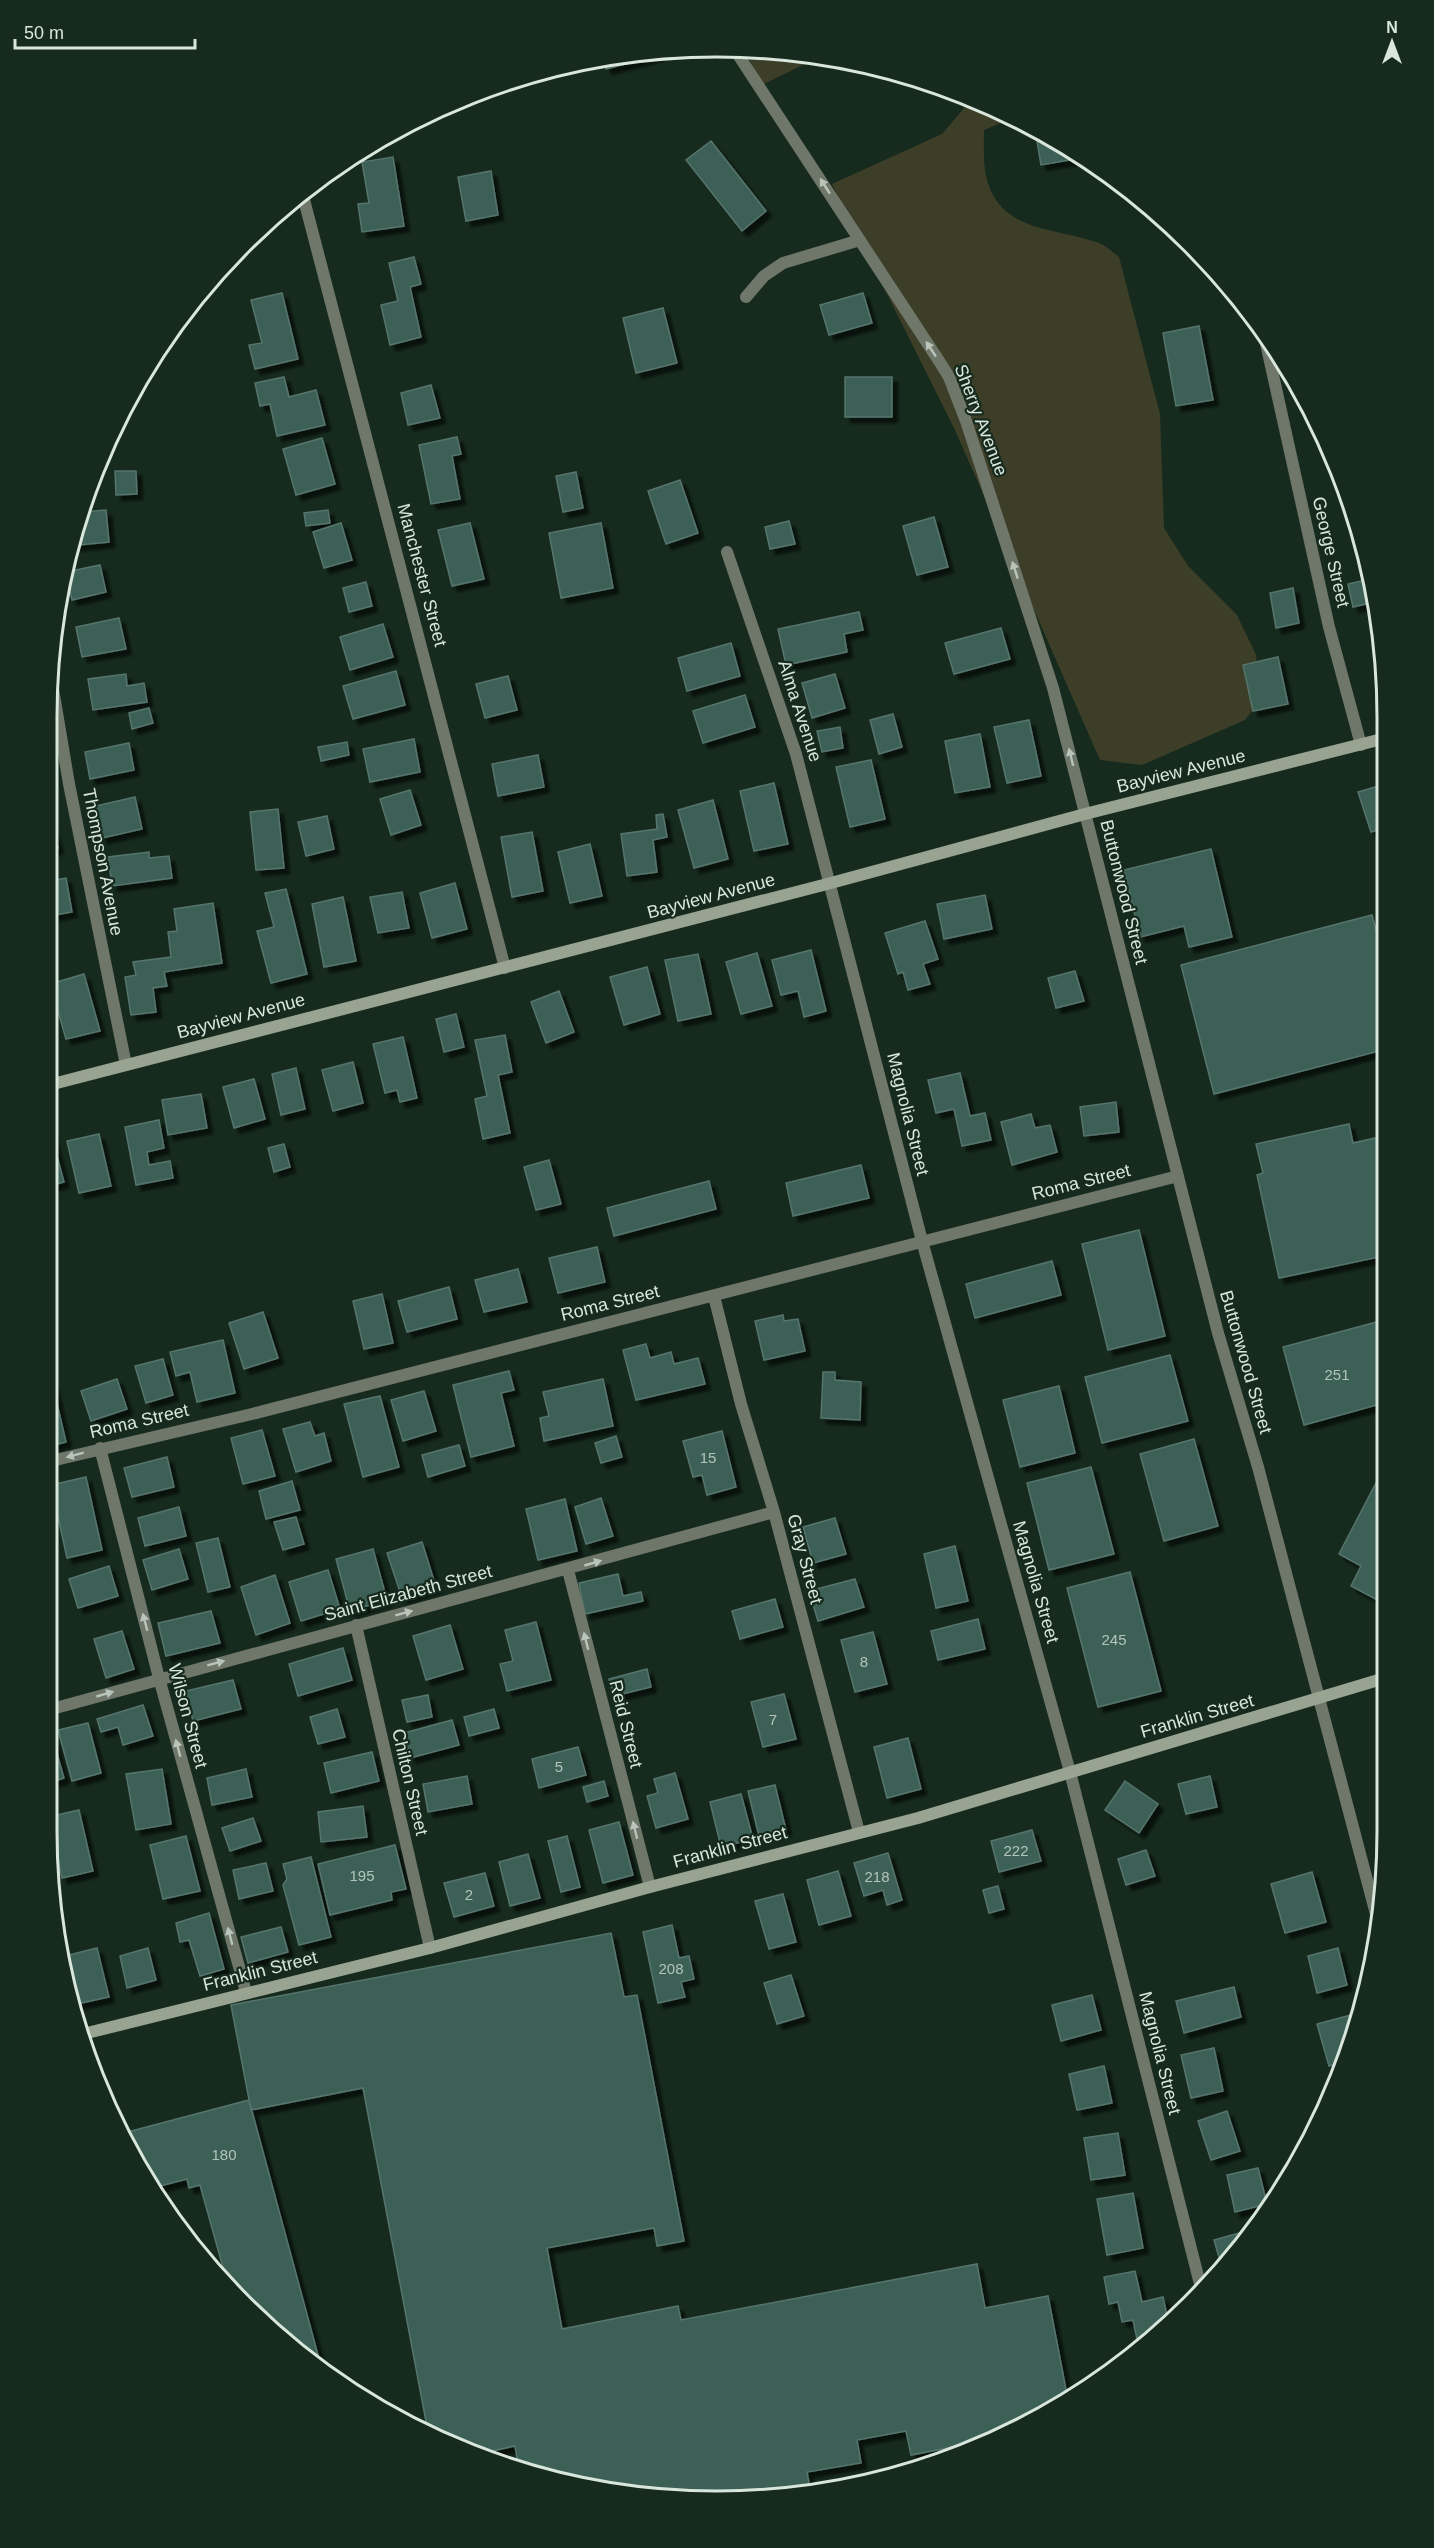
<svg xmlns="http://www.w3.org/2000/svg" width="1434" height="2548" font-family="Arial,sans-serif">
<defs>
<filter id="shadow"><feDropShadow dx="5.5" dy="5.5" stdDeviation="1.5" flood-color="#0009"/></filter>
</defs>
<rect width="100%" height="100%" fill="#162b1e"/>
<path fill="#3d3e28" d="M 745,50 L 805,52 L 821,56 L 762,85 Z
M 971,100 L 1012,118 L 984,130 C 984,145 983,162 986,176 C 999,232 1052,227 1096,242 C 1105,244 1112,252 1119,257 L 1160,414 L 1164,528 L 1188,566 L 1237,615 L 1256,655 L 1260,701 L 1245,720 L 1142,765 L 1100,760 L 955,430 L 832,184 L 942,134 Z"/>
<path fill="#3d6057" stroke="#56746c" stroke-width="1.5" filter="url(#shadow)" d="M 658,50 L 659,55 L 606,69 L 603,59 Z
M 1035,129 L 1053,137 L 1081,158 L 1041,165 Z
M 711,141 L 766,211 L 742,231 L 686,160 Z
M 393,157 L 404,226 L 362,232 L 358,204 L 369,203 L 362,162 Z
M 491,171 L 498,215 L 466,221 L 458,177 Z
M 414,257 L 421,284 L 410,287 L 421,337 L 390,345 L 381,305 L 398,301 L 389,263 Z
M 282,293 L 298,359 L 255,369 L 249,345 L 262,343 L 251,300 Z
M 863,293 L 872,323 L 829,335 L 820,305 Z
M 663,308 L 677,363 L 636,373 L 623,318 Z
M 1199,326 L 1213,400 L 1176,406 L 1163,333 Z
M 284,377 L 289,397 L 316,390 L 325,425 L 277,436 L 270,404 L 260,406 L 255,383 Z
M 845,377 L 892,377 L 892,417 L 845,417 Z
M 431,385 L 440,418 L 408,425 L 401,393 Z
M 457,437 L 461,454 L 452,456 L 460,499 L 431,504 L 419,445 Z
M 322,438 L 335,484 L 296,495 L 283,449 Z
M 115,471 L 136,471 L 137,494 L 116,495 Z
M 576,472 L 583,508 L 563,512 L 556,476 Z
M 680,480 L 698,533 L 666,544 L 648,491 Z
M 106,510 L 109,542 L 69,546 L 82,512 Z
M 328,510 L 330,523 L 306,526 L 304,513 Z
M 934,517 L 948,567 L 917,575 L 903,526 Z
M 789,521 L 795,544 L 770,549 L 765,527 Z
M 341,523 L 352,560 L 324,568 L 313,532 Z
M 470,523 L 484,579 L 452,586 L 438,530 Z
M 601,523 L 613,588 L 561,598 L 549,533 Z
M 100,565 L 106,592 L 72,600 L 66,572 Z
M 1370,579 L 1375,602 L 1353,607 L 1348,584 Z
M 366,582 L 372,606 L 349,612 L 343,588 Z
M 1293,588 L 1299,623 L 1276,628 L 1270,593 Z
M 859,612 L 863,630 L 844,634 L 847,652 L 786,665 L 778,629 Z
M 119,618 L 126,649 L 82,657 L 76,627 Z
M 383,624 L 393,657 L 350,670 L 340,637 Z
M 1001,628 L 1010,659 L 954,674 L 945,643 Z
M 731,643 L 740,676 L 687,691 L 678,658 Z
M 1278,657 L 1288,704 L 1253,711 L 1243,665 Z
M 396,671 L 405,705 L 353,719 L 343,686 Z
M 126,674 L 127,686 L 144,683 L 147,702 L 93,710 L 88,679 Z
M 835,674 L 845,708 L 812,718 L 802,683 Z
M 508,676 L 517,710 L 485,718 L 476,684 Z
M 745,695 L 755,727 L 703,743 L 693,711 Z
M 149,708 L 153,723 L 132,729 L 129,713 Z
M 893,714 L 902,747 L 879,754 L 870,720 Z
M 1029,720 L 1041,776 L 1007,783 L 994,727 Z
M 840,727 L 843,748 L 822,752 L 817,731 Z
M 980,734 L 990,787 L 955,793 L 945,741 Z
M 414,739 L 420,772 L 370,782 L 363,749 Z
M 347,742 L 349,755 L 321,761 L 318,747 Z
M 129,743 L 134,770 L 90,779 L 85,752 Z
M 538,755 L 544,787 L 498,796 L 492,764 Z
M 871,760 L 885,819 L 850,827 L 836,767 Z
M 774,783 L 788,844 L 754,851 L 740,791 Z
M 1382,785 L 1382,829 L 1371,832 L 1358,792 Z
M 410,790 L 421,825 L 391,835 L 380,799 Z
M 135,797 L 142,829 L 102,838 L 96,806 Z
M 713,800 L 728,859 L 694,868 L 678,810 Z
M 278,809 L 284,868 L 256,870 L 250,812 Z
M 663,814 L 667,837 L 653,840 L 657,872 L 627,876 L 621,834 L 657,829 L 656,815 Z
M 48,816 L 58,848 L 49,851 Z
M 327,816 L 334,849 L 306,856 L 298,822 Z
M 532,832 L 543,891 L 512,897 L 501,837 Z
M 590,844 L 602,896 L 570,903 L 558,852 Z
M 1211,849 L 1232,937 L 1189,947 L 1184,926 L 1140,937 L 1124,870 Z
M 149,852 L 149,858 L 169,856 L 172,878 L 112,886 L 108,857 Z
M 66,878 L 72,912 L 49,916 L 49,881 Z
M 455,883 L 467,929 L 432,938 L 420,893 Z
M 286,889 L 307,974 L 271,983 L 257,931 L 274,927 L 265,893 Z
M 402,892 L 409,928 L 378,933 L 370,897 Z
M 985,895 L 992,929 L 944,939 L 937,904 Z
M 343,897 L 356,961 L 324,967 L 312,904 Z
M 213,903 L 222,963 L 164,972 L 167,986 L 153,988 L 156,1012 L 131,1015 L 125,977 L 136,975 L 133,962 L 171,957 L 168,932 L 177,931 L 174,909 Z
M 1372,915 L 1383,957 L 1383,1050 L 1214,1094 L 1181,965 Z
M 925,921 L 938,959 L 923,964 L 930,984 L 908,990 L 903,972 L 898,974 L 885,933 Z
M 811,950 L 826,1011 L 804,1017 L 798,991 L 781,995 L 772,960 Z
M 757,953 L 772,1006 L 741,1014 L 726,962 Z
M 698,954 L 711,1014 L 678,1021 L 665,960 Z
M 647,967 L 660,1014 L 624,1025 L 610,977 Z
M 1075,971 L 1084,1001 L 1056,1008 L 1048,978 Z
M 84,974 L 100,1031 L 66,1039 L 50,984 Z
M 559,991 L 574,1032 L 546,1043 L 531,1002 Z
M 456,1014 L 464,1047 L 444,1052 L 436,1019 Z
M 505,1035 L 512,1072 L 498,1075 L 510,1133 L 483,1139 L 475,1099 L 487,1096 L 475,1040 Z
M 403,1037 L 417,1098 L 400,1102 L 397,1090 L 385,1093 L 373,1044 Z
M 353,1062 L 363,1103 L 333,1111 L 322,1070 Z
M 296,1068 L 305,1109 L 281,1115 L 272,1074 Z
M 960,1073 L 970,1116 L 985,1113 L 991,1140 L 962,1146 L 954,1109 L 936,1113 L 928,1080 Z
M 254,1079 L 265,1119 L 234,1128 L 223,1087 Z
M 201,1094 L 207,1128 L 168,1135 L 162,1100 Z
M 1116,1102 L 1119,1132 L 1084,1136 L 1080,1107 Z
M 1031,1114 L 1035,1128 L 1050,1125 L 1057,1152 L 1012,1165 L 1001,1122 Z
M 159,1120 L 164,1148 L 147,1152 L 149,1165 L 170,1161 L 173,1178 L 136,1185 L 125,1127 Z
M 1349,1124 L 1353,1143 L 1384,1136 L 1384,1256 L 1279,1278 L 1257,1175 L 1263,1173 L 1256,1144 Z
M 50,1130 L 64,1182 L 50,1186 Z
M 99,1134 L 111,1186 L 79,1193 L 67,1141 Z
M 284,1144 L 290,1167 L 274,1172 L 268,1148 Z
M 549,1160 L 561,1204 L 536,1210 L 524,1167 Z
M 861,1165 L 869,1198 L 793,1216 L 786,1183 Z
M 709,1181 L 716,1209 L 614,1236 L 607,1208 Z
M 1139,1230 L 1165,1336 L 1108,1350 L 1082,1244 Z
M 597,1247 L 605,1282 L 558,1293 L 549,1258 Z
M 1052,1261 L 1061,1295 L 975,1318 L 966,1284 Z
M 518,1269 L 527,1302 L 484,1312 L 475,1280 Z
M 449,1287 L 457,1319 L 407,1332 L 398,1301 Z
M 382,1294 L 393,1343 L 364,1349 L 353,1301 Z
M 263,1312 L 278,1358 L 244,1369 L 229,1323 Z
M 783,1315 L 784,1321 L 798,1319 L 805,1351 L 764,1360 L 755,1321 Z
M 1384,1320 L 1384,1403 L 1304,1425 L 1283,1347 Z
M 223,1340 L 235,1393 L 197,1402 L 190,1372 L 176,1376 L 170,1352 Z
M 646,1344 L 650,1358 L 671,1352 L 674,1364 L 698,1358 L 705,1384 L 636,1400 L 623,1350 Z
M 1170,1355 L 1188,1421 L 1102,1443 L 1085,1377 Z
M 163,1359 L 173,1395 L 146,1403 L 135,1366 Z
M 509,1371 L 514,1390 L 501,1393 L 514,1446 L 471,1457 L 453,1385 Z
M 823,1372 L 835,1372 L 835,1380 L 861,1382 L 860,1420 L 821,1418 Z
M 117,1379 L 127,1409 L 91,1421 L 81,1391 Z
M 603,1379 L 613,1426 L 544,1441 L 540,1418 L 549,1416 L 543,1392 Z
M 50,1382 L 52,1382 L 66,1442 L 51,1446 Z
M 1059,1386 L 1075,1453 L 1020,1467 L 1003,1400 Z
M 424,1391 L 436,1431 L 403,1441 L 391,1400 Z
M 380,1396 L 399,1467 L 363,1477 L 344,1404 Z
M 310,1422 L 315,1436 L 324,1433 L 331,1461 L 296,1472 L 283,1429 Z
M 262,1430 L 275,1476 L 243,1484 L 231,1438 Z
M 722,1431 L 736,1487 L 707,1495 L 702,1475 L 693,1477 L 683,1441 Z
M 616,1436 L 622,1457 L 601,1463 L 595,1443 Z
M 1194,1439 L 1218,1526 L 1164,1541 L 1140,1454 Z
M 459,1445 L 465,1466 L 428,1477 L 422,1455 Z
M 167,1457 L 174,1487 L 132,1497 L 124,1468 Z
M 1091,1467 L 1114,1554 L 1049,1570 L 1027,1483 Z
M 86,1477 L 102,1550 L 67,1558 L 51,1485 Z
M 1378,1479 L 1385,1483 L 1385,1604 L 1351,1586 L 1361,1566 L 1339,1554 Z
M 292,1481 L 300,1510 L 266,1519 L 259,1491 Z
M 601,1498 L 613,1536 L 586,1544 L 575,1507 Z
M 565,1499 L 577,1551 L 538,1560 L 526,1509 Z
M 179,1507 L 186,1536 L 145,1546 L 138,1518 Z
M 296,1517 L 304,1544 L 283,1550 L 274,1522 Z
M 835,1518 L 846,1554 L 813,1563 L 803,1527 Z
M 218,1538 L 230,1587 L 208,1592 L 196,1543 Z
M 422,1542 L 436,1587 L 402,1598 L 387,1553 Z
M 955,1546 L 968,1601 L 936,1608 L 924,1554 Z
M 179,1549 L 188,1579 L 152,1590 L 143,1560 Z
M 373,1549 L 387,1600 L 350,1611 L 336,1559 Z
M 109,1566 L 118,1596 L 78,1608 L 69,1579 Z
M 328,1570 L 340,1609 L 301,1621 L 289,1582 Z
M 1130,1572 L 1161,1691 L 1098,1707 L 1067,1588 Z
M 618,1574 L 623,1596 L 641,1592 L 643,1601 L 585,1614 L 579,1583 Z
M 275,1575 L 290,1623 L 256,1635 L 241,1587 Z
M 855,1579 L 864,1607 L 818,1621 L 809,1591 Z
M 775,1599 L 783,1627 L 740,1639 L 732,1611 Z
M 211,1611 L 220,1643 L 166,1656 L 158,1623 Z
M 978,1619 L 985,1649 L 938,1660 L 931,1631 Z
M 536,1622 L 551,1680 L 507,1691 L 500,1664 L 513,1661 L 505,1630 Z
M 450,1625 L 463,1669 L 426,1680 L 413,1636 Z
M 122,1631 L 134,1669 L 106,1678 L 94,1639 Z
M 873,1632 L 887,1684 L 855,1692 L 841,1640 Z
M 343,1648 L 352,1680 L 298,1696 L 289,1664 Z
M 647,1669 L 651,1687 L 614,1696 L 609,1679 Z
M 233,1680 L 241,1709 L 193,1721 L 186,1691 Z
M 784,1694 L 796,1739 L 763,1747 L 751,1702 Z
M 428,1695 L 432,1717 L 407,1722 L 402,1700 Z
M 143,1705 L 153,1736 L 123,1745 L 118,1727 L 101,1732 L 97,1719 Z
M 337,1709 L 345,1737 L 318,1744 L 310,1717 Z
M 494,1709 L 499,1728 L 469,1736 L 464,1717 Z
M 452,1720 L 459,1745 L 410,1758 L 404,1733 Z
M 88,1723 L 101,1773 L 72,1781 L 58,1730 Z
M 52,1736 L 64,1778 L 52,1782 Z
M 908,1738 L 921,1789 L 887,1798 L 874,1747 Z
M 578,1747 L 586,1775 L 539,1788 L 532,1759 Z
M 372,1752 L 379,1781 L 331,1793 L 324,1763 Z
M 162,1769 L 171,1824 L 136,1830 L 126,1774 Z
M 246,1769 L 252,1797 L 212,1805 L 207,1778 Z
M 675,1773 L 688,1819 L 656,1828 L 647,1796 L 658,1793 L 654,1779 Z
M 467,1776 L 472,1804 L 428,1812 L 423,1784 Z
M 1210,1776 L 1217,1807 L 1186,1814 L 1178,1784 Z
M 604,1781 L 608,1796 L 587,1802 L 583,1787 Z
M 1125,1781 L 1158,1804 L 1139,1833 L 1105,1810 Z
M 775,1785 L 786,1830 L 759,1836 L 748,1791 Z
M 741,1794 L 753,1839 L 721,1847 L 710,1802 Z
M 363,1806 L 367,1837 L 321,1842 L 318,1812 Z
M 79,1810 L 93,1871 L 62,1878 L 52,1832 L 52,1816 Z
M 253,1818 L 261,1841 L 230,1851 L 222,1828 Z
M 619,1822 L 633,1875 L 603,1883 L 589,1830 Z
M 1032,1830 L 1041,1861 L 999,1872 L 991,1841 Z
M 186,1836 L 200,1891 L 163,1899 L 150,1845 Z
M 567,1836 L 580,1887 L 561,1892 L 548,1841 Z
M 395,1845 L 406,1889 L 391,1892 L 392,1900 L 330,1915 L 318,1864 Z
M 1146,1850 L 1155,1876 L 1126,1885 L 1118,1859 Z
M 888,1853 L 902,1900 L 887,1905 L 883,1890 L 864,1896 L 854,1863 Z
M 528,1854 L 540,1898 L 510,1906 L 499,1862 Z
M 311,1857 L 331,1937 L 299,1945 L 283,1885 L 287,1879 L 283,1864 Z
M 266,1863 L 273,1891 L 239,1899 L 233,1870 Z
M 838,1871 L 851,1916 L 819,1925 L 807,1880 Z
M 1312,1872 L 1326,1922 L 1285,1933 L 1271,1884 Z
M 485,1873 L 494,1906 L 454,1917 L 444,1883 Z
M 998,1886 L 1004,1909 L 989,1913 L 983,1890 Z
M 783,1894 L 796,1942 L 769,1949 L 755,1901 Z
M 209,1913 L 224,1969 L 200,1976 L 189,1940 L 180,1942 L 176,1923 Z
M 672,1925 L 679,1958 L 689,1956 L 694,1979 L 681,1982 L 685,1997 L 658,2003 L 643,1932 Z
M 281,1927 L 288,1952 L 248,1963 L 241,1937 Z
M 611,1933 L 624,1997 L 637,1995 L 684,2241 L 657,2246 L 654,2228 L 547,2248 L 562,2329 L 678,2306 L 681,2320 L 977,2264 L 985,2308 L 1048,2296 L 1068,2400 L 1053,2411 L 999,2438 L 911,2455 L 906,2431 L 857,2440 L 861,2463 L 807,2472 L 811,2493 L 761,2500 L 630,2496 L 543,2479 L 519,2470 L 515,2446 L 478,2454 L 423,2433 L 428,2432 L 363,2088 L 251,2110 L 231,2005 Z
M 97,1948 L 109,1997 L 72,2005 L 61,1957 Z
M 148,1948 L 156,1980 L 127,1988 L 120,1956 Z
M 1338,1948 L 1347,1985 L 1317,1993 L 1308,1956 Z
M 791,1975 L 804,2016 L 777,2024 L 764,1983 Z
M 1234,1987 L 1241,2017 L 1184,2033 L 1176,2001 Z
M 1092,1995 L 1101,2030 L 1061,2041 L 1052,2005 Z
M 1358,2013 L 1352,2046 L 1345,2062 L 1329,2066 L 1317,2024 Z
M 1214,2048 L 1223,2091 L 1191,2098 L 1181,2055 Z
M 1104,2066 L 1112,2103 L 1077,2110 L 1069,2074 Z
M 249,2100 L 322,2370 L 243,2305 L 229,2289 L 200,2185 L 189,2188 L 187,2179 L 153,2188 L 120,2134 Z
M 1227,2111 L 1240,2151 L 1211,2160 L 1198,2121 Z
M 1118,2133 L 1125,2175 L 1091,2180 L 1084,2138 Z
M 1258,2168 L 1267,2204 L 1235,2212 L 1227,2175 Z
M 1133,2193 L 1143,2248 L 1107,2255 L 1097,2199 Z
M 1253,2229 L 1223,2271 L 1214,2240 Z
M 1135,2271 L 1142,2302 L 1163,2297 L 1169,2325 L 1159,2335 L 1139,2349 L 1133,2320 L 1122,2322 L 1118,2302 L 1109,2304 L 1104,2277 Z"/>
<g fill="none" stroke-linecap="round" stroke-linejoin="round">
<path stroke="#6f766a" stroke-width="12" d="M 735,50 L 941,364 L 949,377 L 966,421 L 1053,688 L 1218,1333 L 1258,1467 L 1377,1918
M 302,192 L 505,968
M 746,297 L 764,276 L 783,263 L 860,240
M 1263,330 L 1329,627 L 1361,745
M 727,552 L 796,754 L 922,1241 L 1070,1772 L 1202,2292
M 49,665 L 69,784 L 126,1065
M 714,1296 L 741,1404 L 774,1512 L 859,1832
M 100,1448 L 159,1678 L 246,1992
M 51,1461 L 252,1414 L 1178,1176
M 568,1570 L 650,1887
M 356,1625 L 430,1948
M 52,1709 L 774,1512"/>
<path stroke="#98a391" stroke-width="12" d="M 49,1085 L 831,883 L 1085,814 L 1382,739
M 79,2035 L 430,1948 L 650,1887 L 918,1818 L 1385,1678"/>
</g>
<defs><path id="oneway-solid" d="M-6-.8H1V-3.2L6.5 0L1 3.2V.8H-6Z" transform="scale(1.5)"/></defs>
<g fill="#b9c4ba">
<use href="#oneway-solid" transform="translate(825 186) rotate(-123)"/>
<use href="#oneway-solid" transform="translate(931 349) rotate(-123)"/>
<use href="#oneway-solid" transform="translate(1015 570) rotate(-108)"/>
<use href="#oneway-solid" transform="translate(1071 757) rotate(-104)"/>
<use href="#oneway-solid" transform="translate(75 1455) rotate(165)"/>
<use href="#oneway-solid" transform="translate(593 1563) rotate(-16)"/>
<use href="#oneway-solid" transform="translate(404 1613) rotate(-15)"/>
<use href="#oneway-solid" transform="translate(145 1622) rotate(-105)"/>
<use href="#oneway-solid" transform="translate(586 1641) rotate(-104)"/>
<use href="#oneway-solid" transform="translate(216 1663) rotate(-15)"/>
<use href="#oneway-solid" transform="translate(105 1694) rotate(-16)"/>
<use href="#oneway-solid" transform="translate(178 1748) rotate(-105)"/>
<use href="#oneway-solid" transform="translate(635 1830) rotate(-104)"/>
<use href="#oneway-solid" transform="translate(230 1936) rotate(-105)"/>
</g>
<g text-anchor="middle" stroke-width="4.5" stroke-linejoin="round" paint-order="stroke">
<g font-size="15" fill="#b2c4bb">
<text x="1337" y="1380">251</text>
<text x="708" y="1463">15</text>
<text x="1114" y="1645">245</text>
<text x="864" y="1667">8</text>
<text x="773" y="1725">7</text>
<text x="559" y="1772">5</text>
<text x="1016" y="1856">222</text>
<text x="362" y="1881">195</text>
<text x="877" y="1882">218</text>
<text x="469" y="1900">2</text>
<text x="671" y="1974">208</text>
<text x="224" y="2160">180</text>
</g>
<g font-size="18" fill="#d9e6dc" stroke="#162b1e">
<text transform="translate(981 420) rotate(69)" y="6">Sherry Avenue</text>
<text transform="translate(1331 552) rotate(77)" y="6">George Street</text>
<text transform="translate(422 575) rotate(75)" y="6">Manchester Street</text>
<text transform="translate(800 711) rotate(72)" y="6">Alma Avenue</text>
<text transform="translate(1181 771) rotate(-14)" y="6">Bayview Avenue</text>
<text transform="translate(103 862) rotate(79)" y="6">Thompson Avenue</text>
<text transform="translate(1124 892) rotate(76)" y="6">Buttonwood Street</text>
<text transform="translate(711 896) rotate(-15)" y="6">Bayview Avenue</text>
<text transform="translate(241 1016) rotate(-15)" y="6">Bayview Avenue</text>
<text transform="translate(908 1114) rotate(76)" y="6">Magnolia Street</text>
<text transform="translate(1081 1182) rotate(-14)" y="6">Roma Street</text>
<text transform="translate(610 1303) rotate(-14)" y="6">Roma Street</text>
<text transform="translate(1246 1362) rotate(74)" y="6">Buttonwood Street</text>
<text transform="translate(139 1421) rotate(-13)" y="6">Roma Street</text>
<text transform="translate(805 1559) rotate(75)" y="6">Gray Street</text>
<text transform="translate(1036 1582) rotate(74)" y="6">Magnolia Street</text>
<text transform="translate(408 1593) rotate(-15)" y="6">Saint Elizabeth Street</text>
<text transform="translate(188 1716) rotate(75)" y="6">Wilson Street</text>
<text transform="translate(1197 1716) rotate(-16)" y="6">Franklin Street</text>
<text transform="translate(626 1724) rotate(76)" y="6">Reid Street</text>
<text transform="translate(410 1782) rotate(77)" y="6">Chilton Street</text>
<text transform="translate(730 1847) rotate(-15)" y="6">Franklin Street</text>
<text transform="translate(260 1971) rotate(-14)" y="6">Franklin Street</text>
<text transform="translate(1160 2053) rotate(76)" y="6">Magnolia Street</text>
</g>
</g>
<path d="M0 0H1434V2548H0ZM717 57H717A660 660 0 0 1 1377 717V1831A660 660 0 0 1 717 2491H717A660 660 0 0 1 57 1831V717A660 660 0 0 1 717 57Z" fill="#162b1e" fill-rule="evenodd"/>
<path fill="none" stroke="#d9e6dc" stroke-width="3" d="M717 57H717A660 660 0 0 1 1377 717V1831A660 660 0 0 1 717 2491H717A660 660 0 0 1 57 1831V717A660 660 0 0 1 717 57Z"/>
<g transform="translate(1392 42)" stroke="#162b1e" stroke-width="4.5" paint-order="stroke">
<path d="M0-4.5L10 22L0 15L-10 22Z" fill="#d9e6dc"/>
<text y="-9" font-size="16" font-weight="bold" text-anchor="middle" fill="#d9e6dc">N</text>
</g>
<path d="M15 39v9h180v-9" fill="none" stroke="#d9e6dc" stroke-width="3"/>
<text x="24" y="39" font-size="18" fill="#d9e6dc" stroke="#162b1e" stroke-width="4.5" paint-order="stroke">50 m</text>
</svg>
